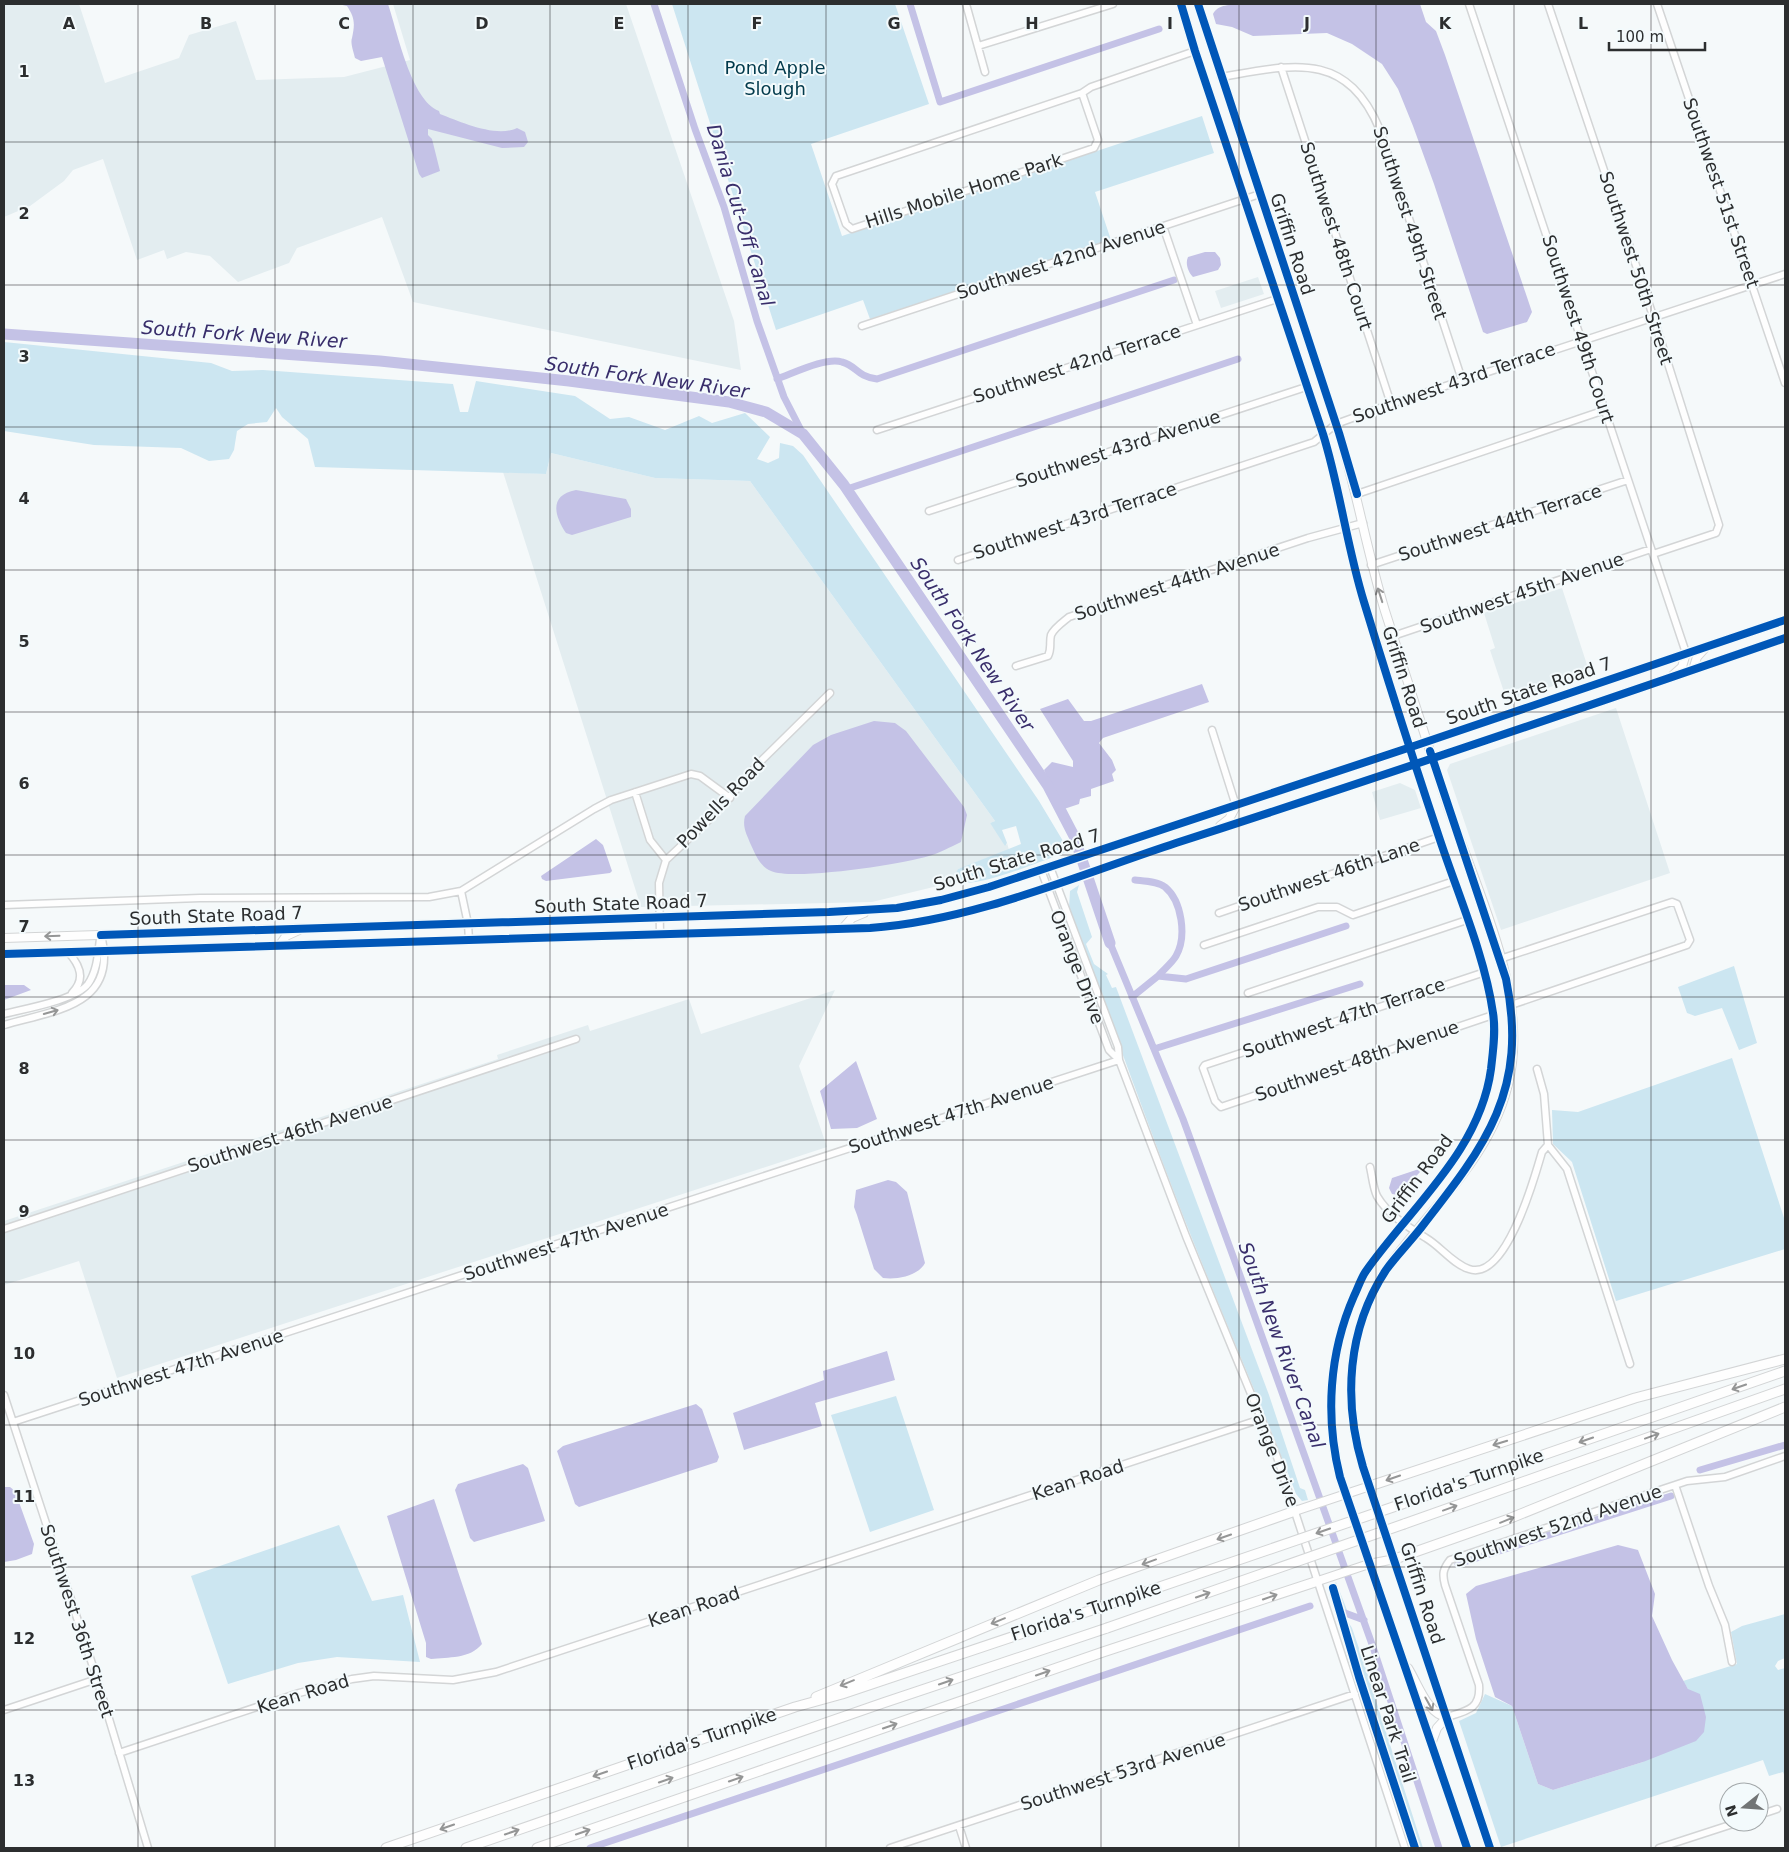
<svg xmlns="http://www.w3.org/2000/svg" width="1789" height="1852" font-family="'DejaVu Sans',sans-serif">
<rect width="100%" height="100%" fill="#f5f9fa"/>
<path fill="#e3edf0" d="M 4,4 L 79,4 L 105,83 L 179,58 L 189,35 L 236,21 L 256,80 L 344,77 L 410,60 L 393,4 L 626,4 L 734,321 L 741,370 L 413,302 L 382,217 L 297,248 L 289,263 L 238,282 L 210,256 L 186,252 L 167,259 L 164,250 L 137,260 L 103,159 L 73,170 L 64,181 L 30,206 L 4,217 Z
M 1258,277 L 1264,294 L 1221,308 L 1215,291 Z
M 551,453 L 655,478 L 750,481 L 995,821 L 990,823 L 1007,845 L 1007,843 L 1009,850 L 958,869 L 958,881 L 872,902 L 641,907 L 503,472 L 546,474 Z
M 1562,588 L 1590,674 L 1507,701 L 1490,650 L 1495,648 L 1484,613 Z
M 1616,708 L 1670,873 L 1501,930 L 1447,770 L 1450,764 Z
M 1400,783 L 1415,790 L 1421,808 L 1380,820 L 1372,792 Z
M 835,990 L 799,1066 L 827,1147 L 117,1378 L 79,1261 L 4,1285 L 4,1221 L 498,1059 L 497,1055 L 588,1025 L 590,1031 L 689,999 L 701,1034 Z"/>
<path fill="#cce6f1" d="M 672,4 L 895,4 L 929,104 L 811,144 L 842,236 L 1202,116 L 1214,153 L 1095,192 L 1111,240 L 870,319 L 863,300 L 776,330 Z
M 4,342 L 211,363 L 232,371 L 263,370 L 453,384 L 460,412 L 468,412 L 476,381 L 575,396 L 610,419 L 629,417 L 665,430 L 699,416 L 712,423 L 745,413 L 770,437 L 757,459 L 768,463 L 779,458 L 780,443 L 793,446 L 803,455 L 1039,801 L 1066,846 L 1067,852 C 1048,858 973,891 958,881 L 955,875 L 958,869 L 1021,844 L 1016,826 L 1002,830 L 1007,843 L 1005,846 L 990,823 L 995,821 L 750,481 L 655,478 L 551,453 L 546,474 L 315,467 L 308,439 L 282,417 L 276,408 L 267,422 L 248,424 L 237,431 L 234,450 L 229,459 L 209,461 L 181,448 L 94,445 L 4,431 Z
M 1079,885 L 1077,892 L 1092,937 L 1086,944 L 1094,964 L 1108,974 L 1106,975 L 1112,988 L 1116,987 L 1269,1395 L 1300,1488 L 1305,1490 L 1308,1500 L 1302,1501 L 1296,1494 C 1260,1400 1219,1308 1182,1213 C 1143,1112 1107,1010 1069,908 L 1070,891 Z
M 1734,966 L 1757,1043 L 1739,1050 L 1722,1008 L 1695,1016 L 1687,1013 L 1678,987 Z
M 1732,1058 L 1785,1221 L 1785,1249 L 1616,1301 L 1572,1162 L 1553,1144 L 1552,1110 L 1578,1112 Z
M 896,1396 L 934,1510 L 870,1532 L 831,1415 Z
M 339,1525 L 372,1601 L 403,1595 L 420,1662 L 337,1657 L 298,1663 L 228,1684 L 191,1576 Z
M 1336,1582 L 1347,1610 L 1344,1615 L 1352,1628 L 1364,1663 L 1423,1848 L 1408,1848 L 1329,1593 Z
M 1785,1614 L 1785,1658 L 1778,1661 L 1775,1666 L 1778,1670 L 1785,1668 L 1785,1777 L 1783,1772 L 1769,1776 L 1763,1760 L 1501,1847 L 1459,1721 L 1476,1713 L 1485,1694 L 1512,1706 L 1538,1784 L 1553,1790 L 1643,1762 L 1688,1689 L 1683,1681 L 1737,1664 L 1731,1632 L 1742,1626 Z"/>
<path fill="#c4c2e6" d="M 338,4 L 388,4 C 398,34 411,100 439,111 L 440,114 C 461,122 496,138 517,128 L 525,132 L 528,142 L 524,147 L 502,148 L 428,129 L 428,135 L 432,139 L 440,171 L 422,178 L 419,174 L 382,57 L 361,61 L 355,58 C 354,53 350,43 352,38 C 355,24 355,18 347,6 Z
M 1241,4 L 1420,4 L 1426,22 L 1436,31 L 1445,55 L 1532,312 L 1527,322 L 1487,334 L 1483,332 L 1434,184 L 1413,126 L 1398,89 L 1382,64 L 1352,44 L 1327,33 L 1253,36 L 1232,27 L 1216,24 L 1213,14 C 1218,4 1231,5 1241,4 Z
M 1205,252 L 1215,252 L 1220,258 L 1221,265 L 1218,270 L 1193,277 C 1188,272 1185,263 1188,257 Z
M 576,490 L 626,499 L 631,509 L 631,517 L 572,535 L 566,533 C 554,515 549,495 576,490 Z
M 1202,684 L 1209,702 L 1103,738 L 1099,743 L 1112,760 L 1116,770 L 1112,774 L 1114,781 L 1091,789 L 1091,796 L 1080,799 L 1079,804 L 1061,810 L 1044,770 L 1052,762 L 1073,767 L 1073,761 L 1040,709 L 1068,699 L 1084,721 L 1091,721 Z
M 874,721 L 895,723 L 906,731 L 964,807 L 967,815 L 961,842 C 950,847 940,853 929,856 C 903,864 794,881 771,871 C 760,866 756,856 751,845 C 747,835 742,827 745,816 L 813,745 L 831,735 Z
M 596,839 L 603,845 L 612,871 L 610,873 L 546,881 L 542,879 L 541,876 Z
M 4,985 L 24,985 L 31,990 L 4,1000 Z
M 856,1061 L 877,1119 L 857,1128 L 831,1129 L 820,1091 Z
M 1419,1169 L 1420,1172 L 1399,1195 L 1392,1194 L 1389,1188 L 1392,1178 Z
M 888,1180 L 896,1182 L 907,1192 L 925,1263 C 918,1276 897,1280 883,1278 L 874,1269 L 857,1215 L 854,1207 L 856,1190 Z
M 887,1351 L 895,1380 L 815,1403 L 822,1426 L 744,1450 L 733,1413 L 824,1380 L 823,1371 Z
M 696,1404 L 702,1409 L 719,1457 L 717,1462 L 579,1507 L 575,1504 L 557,1451 L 563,1446 Z
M 523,1464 L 528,1468 L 545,1521 L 474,1542 L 470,1538 L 455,1490 L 458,1484 Z
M 4,1487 L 10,1487 L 15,1491 L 34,1544 L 32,1554 L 16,1560 L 4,1562 Z
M 434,1499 L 482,1644 C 470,1659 448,1657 431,1659 L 426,1657 L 426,1643 L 387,1516 Z
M 1618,1545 L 1638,1550 L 1655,1594 L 1652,1616 L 1672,1660 L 1688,1689 L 1700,1694 L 1706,1717 L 1704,1732 L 1696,1741 L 1643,1762 L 1553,1790 L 1538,1784 L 1512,1706 L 1495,1697 L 1476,1639 L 1466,1594 L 1476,1586 Z"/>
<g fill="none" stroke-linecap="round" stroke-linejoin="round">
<path stroke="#c4c2e6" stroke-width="7" d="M 654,4 L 695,129 L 724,207 L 757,321 L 784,397 L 803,434
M 910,4 L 940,102 L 1159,29
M 777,379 C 794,373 826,357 842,362 C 857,366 856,376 877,379 L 1174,280
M 847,489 L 1238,359
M 1135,880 C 1144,881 1157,881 1165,887 C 1182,901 1187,937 1176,956 C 1172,963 1163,970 1158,976
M 1110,943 L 1183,1119 L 1245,1289 L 1373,1647 L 1439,1848
M 1132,997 L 1158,976 L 1186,979 L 1346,926
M 1154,1049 L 1360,984
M 1700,1470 L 1785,1445
M 1458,1564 L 1671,1496
M 1345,1613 L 1364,1620
M 590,1848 L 1310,1606"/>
<path stroke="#c4c2e6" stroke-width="11" d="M 4,334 L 380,361 L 569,381 L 729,402 L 766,412 L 803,434 L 844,485 L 1048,786 L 1074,836 L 1110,943"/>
<defs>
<path id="minor" d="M 966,4 L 985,72
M 1469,4 L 1686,653
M 1548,4 L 1653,316 L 1719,525 L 1716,533 L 1653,554
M 1657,4 L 1785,383
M 978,46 L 1113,4
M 1281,67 L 1391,404
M 1221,77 C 1292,65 1346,49 1380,130 L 1462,380
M 1082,93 L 1098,140 L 1094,148 L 852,229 L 846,224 L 832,184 L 836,176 Z
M 1082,93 L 1091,87 L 1195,51
M 1163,226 L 1197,325
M 862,326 L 1260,194
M 877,430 L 1277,299
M 1357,494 L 1605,410
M 929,511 L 1306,387
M 958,560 L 1314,442 L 1336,424 L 1391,404 L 1785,274
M 1371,565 L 1628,480
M 1393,636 L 1651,549
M 1016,666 L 1048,656 C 1052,648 1049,643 1051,635 C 1054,628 1063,622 1069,617 L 1308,538 L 1363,523
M 1212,730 L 1236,806
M 635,792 L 650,840 L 666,860
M 1050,867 L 1118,1047 L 1119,1060 L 1186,1236 L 1277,1457 L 1405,1848
M 1041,870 L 1109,1050 L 1119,1060
M 461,891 L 594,809 L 611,800 L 691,774 L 700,776 L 730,798
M 4,905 L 200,898 L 429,897 L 461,891 L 468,924 L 469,940
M 1219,913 L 1439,837
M 660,934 L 659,883 L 666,860 L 714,815 L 760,762 L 830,693
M 1204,945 L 1318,907 L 1337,907 L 1353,915 L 1454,881
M 68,952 C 80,965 86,979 72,993
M 1500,959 L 1672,902 L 1677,904 L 1690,940 L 1687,945 L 1511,1005
M 1485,972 L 1205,1065 L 1203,1068 L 1215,1101 L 1221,1107 L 1493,1015
M 1248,993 L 1467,920
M 4,1014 C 24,1009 76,1000 88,984 C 97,971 98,954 100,939
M 4,1025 C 55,1010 119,1006 101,935
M 1537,1069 L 1544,1094 L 1548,1145 L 1567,1169 L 1630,1364
M 1370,1167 C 1372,1175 1373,1188 1377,1196 C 1388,1215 1408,1227 1426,1238 C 1440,1246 1453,1264 1469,1269 C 1506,1282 1535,1176 1542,1152 L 1548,1145
M 4,1229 L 576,1039
M 4,1395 L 97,1679 L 148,1848
M 13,1422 L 1119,1060
M 1675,1485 L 1709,1586 L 1725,1625 L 1732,1662
M 4,1710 L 97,1679
M 1447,1717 C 1467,1711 1481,1709 1479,1685 L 1445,1585 C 1442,1574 1443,1569 1450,1560 L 1687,1481 L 1725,1477 L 1785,1456
M 119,1753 L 299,1693 L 352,1679 L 374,1676 L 453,1680 L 496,1672 L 1261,1419
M 1759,1815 L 1777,1809
M 959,1826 L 966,1848
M 890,1848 L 1355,1694
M 1659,1848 L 1739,1822"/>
<path id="major" d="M 1181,4 L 1195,51 L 1323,434 C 1340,489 1347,547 1364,602 C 1388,681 1413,759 1439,837 C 1457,892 1485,956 1493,1013 C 1496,1031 1493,1051 1491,1069 C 1480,1151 1411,1207 1366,1271 C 1361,1278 1358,1288 1354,1296 C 1329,1353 1325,1417 1340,1477 L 1467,1848
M 1198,4 L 1339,433 C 1357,492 1367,552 1385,611 C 1406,676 1427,742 1448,807 C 1475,885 1522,980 1512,1063 C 1501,1151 1433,1203 1386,1270 C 1347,1328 1343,1401 1363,1467 L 1490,1848
M 1693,670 L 1697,657 L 1706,647
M 1673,675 L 1682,667 L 1686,653
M 1220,826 L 1229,819 L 1236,806
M 843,928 L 852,918 L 864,913
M 4,938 L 829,912 L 897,908 L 941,900 L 989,887 L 1411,747 L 1785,620
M 279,946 L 286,936 L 299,930
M 4,954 L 870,928 C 972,921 1079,875 1176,843 C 1380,777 1583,708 1785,638
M 1295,1511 L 1370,1486
M 1318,1581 L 1369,1564 L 1395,1559
M 1408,1668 C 1418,1684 1428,1715 1447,1717
M 1431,1744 L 1437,1728 L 1447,1717"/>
<path id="highway" d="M 1370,1486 L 1635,1398 L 1785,1359
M 1402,1504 L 1785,1371
M 1404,1524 L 1785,1389
M 1395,1559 L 1506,1520 L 1785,1407
M 816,1697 L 1099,1580 L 1295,1511
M 386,1848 L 795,1707 L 842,1694 L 1101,1607
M 466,1848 L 883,1703 L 1107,1628
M 537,1848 L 1103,1652 L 1318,1581"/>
</defs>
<use href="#minor" stroke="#d3d5d6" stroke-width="9"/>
<use href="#major" stroke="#d3d5d6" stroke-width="10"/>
<use href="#highway" stroke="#d3d5d6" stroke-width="11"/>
<use href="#minor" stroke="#fefefe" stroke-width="6"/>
<use href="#major" stroke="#fefefe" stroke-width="8"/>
<use href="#highway" stroke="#fefefe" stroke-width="9"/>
<defs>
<path id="highway-bridge" d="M 1101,1607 L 1402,1504
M 1107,1628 L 1404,1524"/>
</defs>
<use href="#highway-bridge" stroke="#d3d5d6" stroke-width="11" stroke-linecap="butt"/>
<use href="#highway-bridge" stroke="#fefefe" stroke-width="9"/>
<defs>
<path id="cycleway" d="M 1181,4 L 1195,51 L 1323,434 C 1340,489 1347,547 1364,602 C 1388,681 1413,759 1439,837 C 1457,892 1485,956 1493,1013 C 1496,1031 1493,1051 1491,1069 C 1480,1151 1411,1207 1366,1271 C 1361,1278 1358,1288 1354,1296 C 1329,1353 1325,1417 1340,1477 L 1467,1848
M 1198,4 L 1339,433 L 1357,494
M 1430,751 L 1506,979 C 1529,1091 1485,1146 1420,1229 C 1409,1243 1396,1256 1386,1270 C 1347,1329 1343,1401 1363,1467 L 1490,1848
M 101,935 L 829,912 L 897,908 L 941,900 L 989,887 L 1411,747 L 1785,620
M 4,954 L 870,928 C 972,921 1079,875 1176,843 C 1380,777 1583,708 1785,638
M 1333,1588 L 1359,1677 L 1415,1848"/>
</defs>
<use href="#cycleway" stroke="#f3fafc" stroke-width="11"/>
<use href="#cycleway" stroke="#0057b8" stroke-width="8"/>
</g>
<defs><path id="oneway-shaft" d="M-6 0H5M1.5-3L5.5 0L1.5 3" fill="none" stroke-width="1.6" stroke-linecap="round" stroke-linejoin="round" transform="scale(1.25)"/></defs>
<g stroke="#959696">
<use href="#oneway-shaft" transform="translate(1380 595) rotate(-108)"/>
<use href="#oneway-shaft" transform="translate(52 936) rotate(178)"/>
<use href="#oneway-shaft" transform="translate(51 1012) rotate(-16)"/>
<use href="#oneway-shaft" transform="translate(1739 1387) rotate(161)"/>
<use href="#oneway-shaft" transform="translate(1652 1436) rotate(-20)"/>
<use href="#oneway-shaft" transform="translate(1586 1440) rotate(161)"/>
<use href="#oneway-shaft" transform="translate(1500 1443) rotate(163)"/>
<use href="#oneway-shaft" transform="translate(1393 1478) rotate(161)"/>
<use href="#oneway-shaft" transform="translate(1450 1508) rotate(-20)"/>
<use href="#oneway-shaft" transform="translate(1507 1520) rotate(-22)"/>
<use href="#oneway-shaft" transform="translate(1323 1531) rotate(161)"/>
<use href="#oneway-shaft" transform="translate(1224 1537) rotate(161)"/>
<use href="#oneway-shaft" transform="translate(1149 1562) rotate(160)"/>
<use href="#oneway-shaft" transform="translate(1203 1595) rotate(-19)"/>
<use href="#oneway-shaft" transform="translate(1270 1597) rotate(-19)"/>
<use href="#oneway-shaft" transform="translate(998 1621) rotate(158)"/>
<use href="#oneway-shaft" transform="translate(1043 1673) rotate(-19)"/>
<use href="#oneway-shaft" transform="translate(946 1682) rotate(-19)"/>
<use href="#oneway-shaft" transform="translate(847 1683) rotate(158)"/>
<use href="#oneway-shaft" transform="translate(1429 1704) rotate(61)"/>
<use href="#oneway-shaft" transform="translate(890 1726) rotate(-19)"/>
<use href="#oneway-shaft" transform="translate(600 1774) rotate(161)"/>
<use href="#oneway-shaft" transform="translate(736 1779) rotate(-19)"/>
<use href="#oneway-shaft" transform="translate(666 1780) rotate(-19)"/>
<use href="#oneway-shaft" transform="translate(447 1827) rotate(161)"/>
<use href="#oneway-shaft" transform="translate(512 1832) rotate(-19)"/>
<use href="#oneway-shaft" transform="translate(583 1832) rotate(-19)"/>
</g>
<path fill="none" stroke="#2c2e2f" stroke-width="1" stroke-opacity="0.55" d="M 138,4 L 138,1848M 275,4 L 275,1848M 413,4 L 413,1848M 550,4 L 550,1848M 688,4 L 688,1848M 826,4 L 826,1848M 963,4 L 963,1848M 1101,4 L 1101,1848M 1239,4 L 1239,1848M 1376,4 L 1376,1848M 1514,4 L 1514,1848M 1651,4 L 1651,1848M 4,142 L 1785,142M 4,285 L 1785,285M 4,427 L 1785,427M 4,570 L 1785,570M 4,712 L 1785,712M 4,855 L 1785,855M 4,997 L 1785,997M 4,1140 L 1785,1140M 4,1282 L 1785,1282M 4,1425 L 1785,1425M 4,1567 L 1785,1567M 4,1710 L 1785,1710"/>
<g text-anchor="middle" stroke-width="4" stroke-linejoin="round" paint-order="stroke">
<g font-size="18" fill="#01394b" stroke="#f3fafc">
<text x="775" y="74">Pond Apple<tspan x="775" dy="21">Slough</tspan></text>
</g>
<g font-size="18" fill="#2c2e2f" stroke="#f3fafc">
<text transform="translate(964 191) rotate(-18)" y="6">Hills Mobile Home Park</text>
<text transform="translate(1721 193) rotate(71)" y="6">Southwest 51st Street</text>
<text transform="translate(1410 223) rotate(72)" y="6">Southwest 49th Street</text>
<text transform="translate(1336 236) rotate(72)" y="6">Southwest 48th Court</text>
<text transform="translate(1292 244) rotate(72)" y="6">Griffin Road</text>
<text transform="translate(1061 260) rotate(-18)" y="6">Southwest 42nd Avenue</text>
<text transform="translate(1636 268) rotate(72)" y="6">Southwest 50th Street</text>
<text transform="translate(1578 329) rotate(72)" y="6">Southwest 49th Court</text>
<text transform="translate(1077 364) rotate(-18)" y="6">Southwest 42nd Terrace</text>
<text transform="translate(1454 383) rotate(-19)" y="6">Southwest 43rd Terrace</text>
<text transform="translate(1118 449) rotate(-18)" y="6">Southwest 43rd Avenue</text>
<text transform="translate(1075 521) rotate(-18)" y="6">Southwest 43rd Terrace</text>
<text transform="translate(1500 523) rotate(-18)" y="6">Southwest 44th Terrace</text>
<text transform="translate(1177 582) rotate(-18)" y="6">Southwest 44th Avenue</text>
<text transform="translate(1522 593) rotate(-19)" y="6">Southwest 45th Avenue</text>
<text transform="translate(1404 677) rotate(72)" y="6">Griffin Road</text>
<text transform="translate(1529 691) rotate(-19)" y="6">South State Road 7</text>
<text transform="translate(721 803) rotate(-46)" y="6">Powells Road</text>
<text transform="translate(1017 860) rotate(-17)" y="6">South State Road 7</text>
<text transform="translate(1329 875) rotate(-19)" y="6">Southwest 46th Lane</text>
<text transform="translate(621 904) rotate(-2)" y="6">South State Road 7</text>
<text transform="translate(216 916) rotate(-2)" y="6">South State Road 7</text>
<text transform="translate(1077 967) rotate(69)" y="6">Orange Drive</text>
<text transform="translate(1344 1018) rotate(-19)" y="6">Southwest 47th Terrace</text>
<text transform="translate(1357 1061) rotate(-19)" y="6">Southwest 48th Avenue</text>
<text transform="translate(951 1115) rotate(-18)" y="6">Southwest 47th Avenue</text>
<text transform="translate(290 1134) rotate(-18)" y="6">Southwest 46th Avenue</text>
<text transform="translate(1417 1179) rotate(-53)" y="6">Griffin Road</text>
<text transform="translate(566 1242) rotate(-18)" y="6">Southwest 47th Avenue</text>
<text transform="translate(181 1368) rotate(-18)" y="6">Southwest 47th Avenue</text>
<text transform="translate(1272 1450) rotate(69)" y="6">Orange Drive</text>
<text transform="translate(1078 1480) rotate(-18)" y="6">Kean Road</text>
<text transform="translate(1469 1480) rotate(-19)" y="6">Florida's Turnpike</text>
<text transform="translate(1558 1526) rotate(-19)" y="6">Southwest 52nd Avenue</text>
<text transform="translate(1422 1593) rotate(72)" y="6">Griffin Road</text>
<text transform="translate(694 1607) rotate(-18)" y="6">Kean Road</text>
<text transform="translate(1086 1611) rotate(-18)" y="6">Florida's Turnpike</text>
<text transform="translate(77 1621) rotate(72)" y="6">Southwest 36th Street</text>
<text transform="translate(303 1694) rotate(-17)" y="6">Kean Road</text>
<text transform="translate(1388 1714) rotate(72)" y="6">Linear Park Trail</text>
<text transform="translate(702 1739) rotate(-19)" y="6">Florida's Turnpike</text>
<text transform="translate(1123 1772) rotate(-18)" y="6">Southwest 53rd Avenue</text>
</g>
<g font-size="19" font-style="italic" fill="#392e6b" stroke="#f3fafc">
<text transform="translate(741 215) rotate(73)" y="7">Dania Cut-Off Canal</text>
<text transform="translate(244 334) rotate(4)" y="7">South Fork New River</text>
<text transform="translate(647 377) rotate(8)" y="7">South Fork New River</text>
<text transform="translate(973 644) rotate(56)" y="7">South Fork New River</text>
<text transform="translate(1282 1345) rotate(70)" y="7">South New River Canal</text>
</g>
</g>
<g font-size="16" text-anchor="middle" font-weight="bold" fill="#2c2e2f" stroke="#f3fafc" stroke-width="4" stroke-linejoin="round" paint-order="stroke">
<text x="69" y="29">A</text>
<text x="206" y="29">B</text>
<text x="344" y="29">C</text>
<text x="482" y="29">D</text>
<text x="619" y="29">E</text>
<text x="757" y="29">F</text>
<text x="894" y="29">G</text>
<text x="1032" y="29">H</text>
<text x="1170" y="29">I</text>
<text x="1307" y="29">J</text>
<text x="1445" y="29">K</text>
<text x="1583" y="29">L</text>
<text x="24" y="77">1</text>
<text x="24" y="219">2</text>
<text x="24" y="362">3</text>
<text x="24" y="504">4</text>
<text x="24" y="647">5</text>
<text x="24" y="789">6</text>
<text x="24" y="932">7</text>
<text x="24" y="1074">8</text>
<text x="24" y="1217">9</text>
<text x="24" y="1359">10</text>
<text x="24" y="1502">11</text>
<text x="24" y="1644">12</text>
<text x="24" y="1786">13</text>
</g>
<rect width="1789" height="1852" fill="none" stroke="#2c2e2f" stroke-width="10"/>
<g transform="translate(1744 1807) rotate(253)"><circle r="24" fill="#f3fafc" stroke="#a3a8aa"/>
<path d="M0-4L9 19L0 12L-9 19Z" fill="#727576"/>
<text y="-8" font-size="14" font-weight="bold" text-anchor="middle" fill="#2c2e2f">N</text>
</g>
<path d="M1609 42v8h96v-8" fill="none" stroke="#2c2e2f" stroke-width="2.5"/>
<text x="1616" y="42" font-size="15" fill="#2c2e2f" stroke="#f3fafc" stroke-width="4" paint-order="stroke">100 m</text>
</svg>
